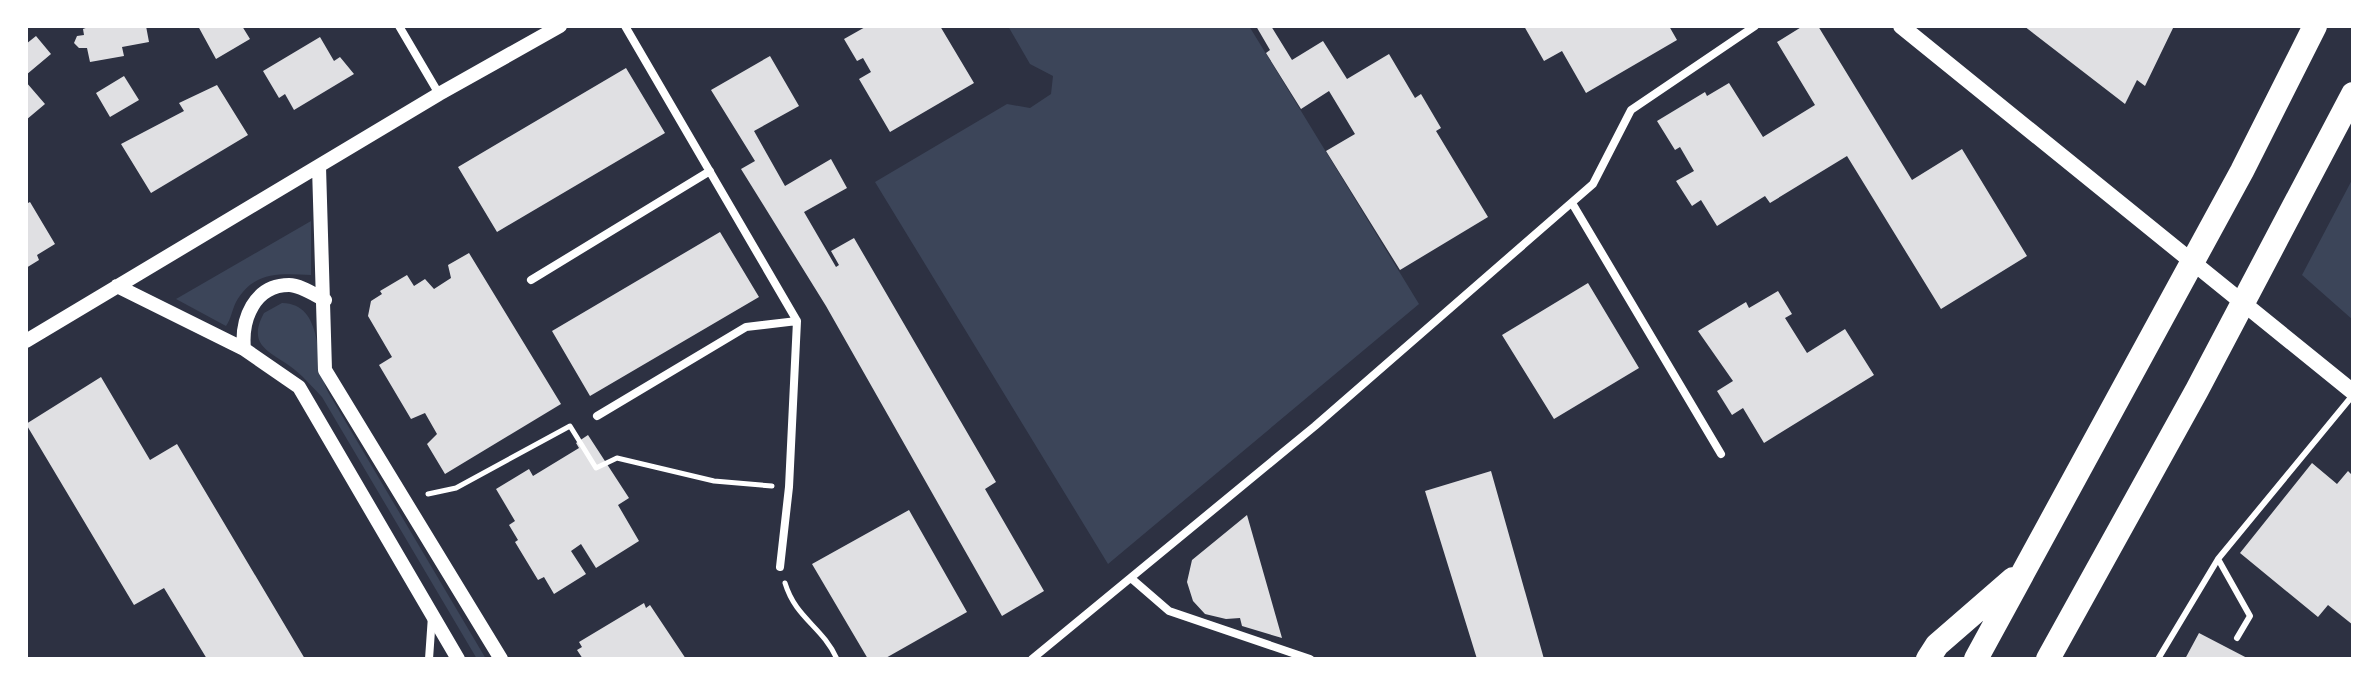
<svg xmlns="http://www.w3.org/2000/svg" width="2379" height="685" font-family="'Open Sans',sans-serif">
<rect width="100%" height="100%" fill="#2d3142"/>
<path fill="#3c4559" d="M 1008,26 L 1249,26 L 1419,304 L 1108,564 L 875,182 L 1007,104 L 1030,108 L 1051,94 L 1053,76 L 1030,64 Z
M 2353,178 L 2353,320 L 2302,275 Z
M 311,221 L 311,275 C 281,274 254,270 236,302 C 232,310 231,319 226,326 L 176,299 Z
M 282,303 C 325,304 314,361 328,392 L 486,659 L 477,659 L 322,397 C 313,388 305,378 295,370 C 274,352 245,348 264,313 Z"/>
<path fill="#e0e0e3" d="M 91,26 L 146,26 L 149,42 L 122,47 L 124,56 L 90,62 L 87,48 L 79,48 L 74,43 L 77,36 L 84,35 L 83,29 Z
M 198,26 L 242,26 L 250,39 L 216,59 Z
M 867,26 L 940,26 L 974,83 L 890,132 L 859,79 L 871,72 L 863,58 L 857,61 L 844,39 Z
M 1256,26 L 1271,26 L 1292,60 L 1323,41 L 1347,79 L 1389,54 L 1415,98 L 1421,94 L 1441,128 L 1436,131 L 1488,217 L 1400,270 L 1326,151 L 1355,134 L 1329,91 L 1301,109 L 1266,53 L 1270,50 Z
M 1524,26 L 1669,26 L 1677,40 L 1586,93 L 1562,51 L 1544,61 Z
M 1803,26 L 1818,26 L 1912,180 L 1962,149 L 2027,256 L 1941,309 L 1847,156 L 1770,203 L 1765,196 L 1717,226 L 1701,200 L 1692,206 L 1676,181 L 1694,171 L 1680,147 L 1675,150 L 1657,121 L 1705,92 L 1707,96 L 1729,83 L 1763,137 L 1815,105 L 1777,42 Z
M 2024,26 L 2174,26 L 2145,86 L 2137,80 L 2125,104 Z
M 36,36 L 51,54 L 26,75 L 26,44 Z
M 320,37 L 334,61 L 340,57 L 354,74 L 294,110 L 285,94 L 279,98 L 263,71 Z
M 770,56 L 799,106 L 754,131 L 785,186 L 831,159 L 847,188 L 804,212 L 836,267 L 839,265 L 831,251 L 854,238 L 996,482 L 985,489 L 1044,591 L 1002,616 L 826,306 L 741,169 L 755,161 L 711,90 Z
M 626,68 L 665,133 L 497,232 L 458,167 Z
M 124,76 L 139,100 L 110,117 L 96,93 Z
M 26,82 L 45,104 L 26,120 Z
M 217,85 L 248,135 L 151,193 L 121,144 L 184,111 L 179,103 Z
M 30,202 L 55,244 L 37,255 L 39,260 L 26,268 L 26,204 Z
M 720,232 L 759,297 L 590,396 L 552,331 Z
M 469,253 L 561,404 L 445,474 L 427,444 L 437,434 L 425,413 L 411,419 L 379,365 L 392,357 L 368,316 L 371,301 L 382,294 L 380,291 L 407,275 L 414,286 L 425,279 L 434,289 L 451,278 L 448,265 Z
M 1588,283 L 1639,368 L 1554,419 L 1502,335 Z
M 1778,291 L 1792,314 L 1785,318 L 1807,353 L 1845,329 L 1874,375 L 1764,443 L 1743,408 L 1732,415 L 1717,391 L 1733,381 L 1698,331 L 1746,302 L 1749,308 Z
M 101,377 L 150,460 L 177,444 L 305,659 L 207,659 L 164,588 L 134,605 L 26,424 Z
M 588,435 L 629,498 L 618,505 L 639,541 L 596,568 L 581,544 L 571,551 L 586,574 L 554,594 L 544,577 L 538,580 L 515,542 L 518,540 L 509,525 L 515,521 L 496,489 L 529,469 L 533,476 L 579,448 L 576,443 Z
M 2312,463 L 2337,484 L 2348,471 L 2353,476 L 2353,625 L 2328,605 L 2318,617 L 2240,553 Z
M 1491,471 L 1544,659 L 1477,659 L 1425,491 Z
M 909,510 L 967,612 L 884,659 L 868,659 L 812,564 Z
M 1247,515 L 1282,638 L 1242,626 L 1240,618 L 1226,619 L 1205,614 L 1193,601 L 1187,582 L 1192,560 Z
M 644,603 L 646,608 L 650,605 L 686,659 L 583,659 L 577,650 L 582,647 L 579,642 Z
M 2199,633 L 2249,659 L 2185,659 Z"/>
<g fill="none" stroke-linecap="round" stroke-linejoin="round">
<path stroke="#fff" stroke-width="5" d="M 428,494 L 456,488 L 570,426 L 596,468 L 617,458 L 714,481 L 772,486
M 785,583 C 796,619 822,626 837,659"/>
<path stroke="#fff" stroke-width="6" d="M 2218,559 L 2250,616 L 2237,638
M 2158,659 L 2218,559 L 2353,395"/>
<path stroke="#fff" stroke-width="8" d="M 399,26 L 439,94
M 625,26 L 797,321 L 789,487 L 780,567
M 1572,203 L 1721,454
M 531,280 L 710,171
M 597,416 L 746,327 L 797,321
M 1132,579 L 1169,611 L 1310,659
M 429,659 L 432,616
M 1032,659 L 1315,426 L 1593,184 L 1631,110 L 1755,26"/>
<path stroke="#fff" stroke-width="14" d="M 319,167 L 325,370 L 501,659
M 117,286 L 244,349 L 299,387 L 458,659
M 26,341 L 439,94 L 560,26
M 244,349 C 241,320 254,285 289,285 C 300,285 315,295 325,300"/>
<path stroke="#fff" stroke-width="16" d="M 1901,26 L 2353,392"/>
<path stroke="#fff" stroke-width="24" d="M 1928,659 L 1937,645 L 2013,579
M 1976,659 L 2242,171 L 2315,26
M 2048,659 L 2197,390 L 2353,94"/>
</g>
<rect width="2379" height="685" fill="none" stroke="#ffffff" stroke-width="56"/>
</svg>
